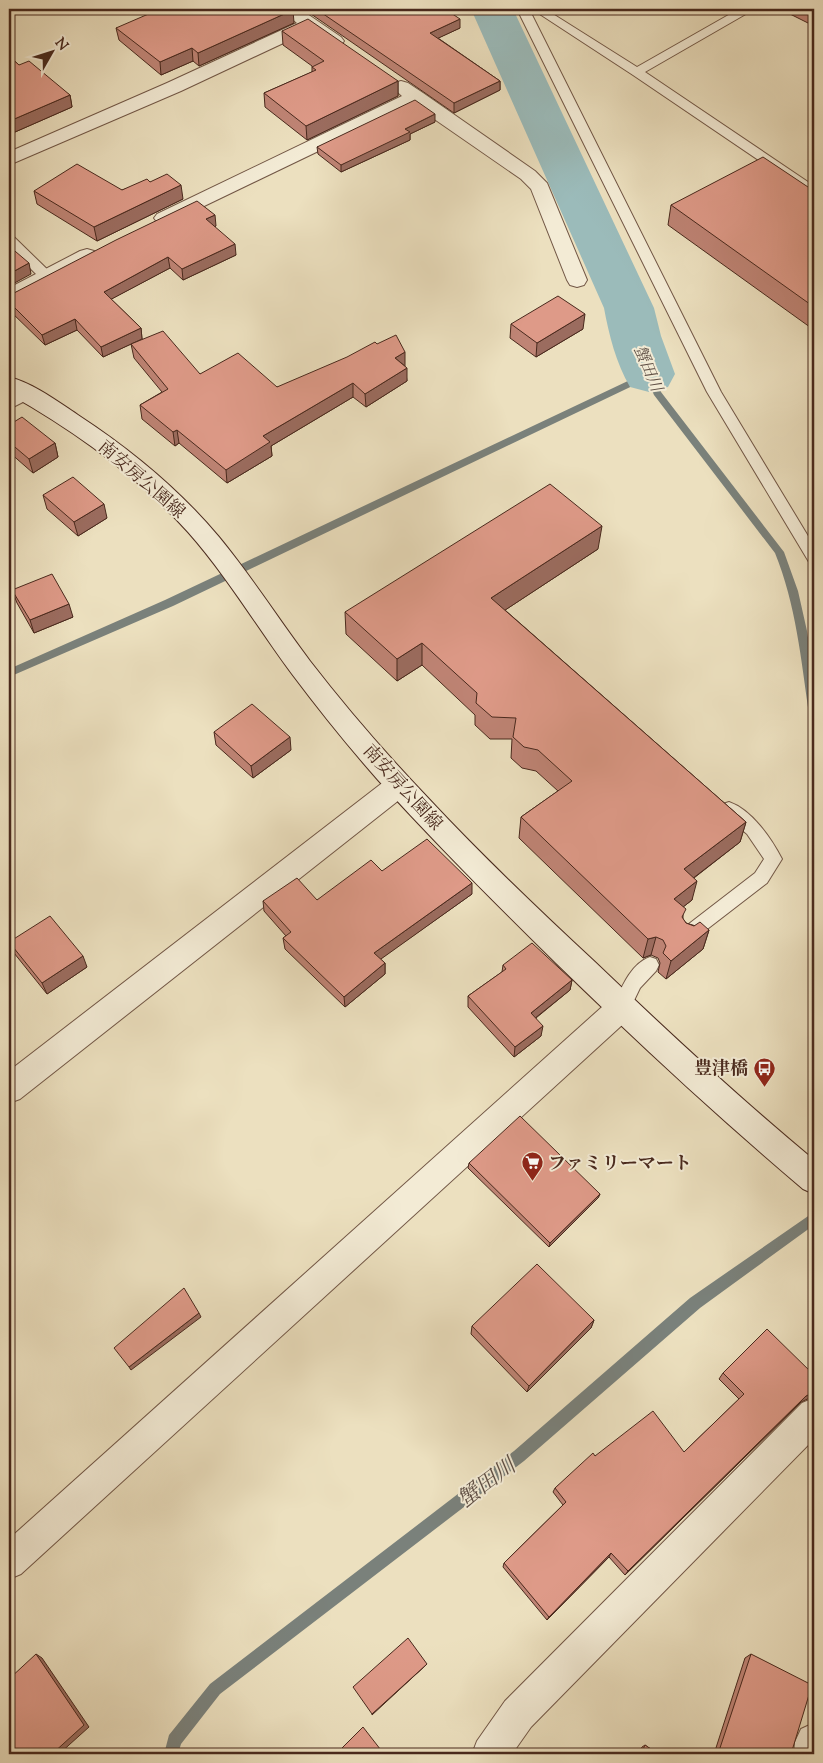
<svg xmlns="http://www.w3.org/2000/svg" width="823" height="1763" font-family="'Sorts Mill Goudy','Noto Serif JP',serif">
<rect width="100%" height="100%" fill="#ece0bf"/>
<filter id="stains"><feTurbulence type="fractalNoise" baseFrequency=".004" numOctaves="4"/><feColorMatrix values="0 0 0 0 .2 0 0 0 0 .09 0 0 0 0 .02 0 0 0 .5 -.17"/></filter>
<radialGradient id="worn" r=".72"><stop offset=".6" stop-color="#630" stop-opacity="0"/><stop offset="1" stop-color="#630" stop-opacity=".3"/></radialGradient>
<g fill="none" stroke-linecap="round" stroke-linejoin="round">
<path fill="#7a817b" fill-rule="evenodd" d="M 649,371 L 653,374 L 661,392 L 784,552 L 798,591 L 807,631 L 814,678 L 814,718 L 810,717 L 809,714 C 801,659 796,605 775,553 L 654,395 L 647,379 L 173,606 L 9,677 L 9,669 L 165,600 Z
M 814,1212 L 814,1225 L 700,1308 L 524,1461 L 220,1694 L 181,1744 L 178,1754 L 164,1754 L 169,1735 L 210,1684 L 514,1451 L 690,1298 Z"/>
<path fill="#9bbbba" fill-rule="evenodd" d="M 471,9 L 513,9 L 654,308 L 661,336 L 675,374 L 668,387 L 649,392 L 630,387 C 616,363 609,335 604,308 Z"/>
<defs>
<path id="service" d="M 9,9 L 23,9 L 9,15 Z
M 517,9 L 529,9 L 721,392 L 814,546 L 814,564 L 809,562 L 707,392 Z
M 532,9 L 545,9 L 637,67 L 739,9 L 753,9 L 751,11 L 645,72 L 814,186 L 814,196 L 810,195 L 633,75 Z
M 9,236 L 14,237 L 51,273 L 53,276 L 51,279 L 41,279 L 9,247 Z
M 729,802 C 752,810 771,838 782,859 L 767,883 L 693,940 L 687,943 L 681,940 L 678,935 L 681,930 L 755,873 L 764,859 L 747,834 L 723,814 L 721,809 L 723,804 Z
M 650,957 L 656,959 L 659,965 L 656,971 L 640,988 L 628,1013 L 622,1015 L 616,1013 L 613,1007 C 621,989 630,964 650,957 Z"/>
<path id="minor" d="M 280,9 L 300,9 L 341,37 L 344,41 L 341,45 C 328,48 319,38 309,31 L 181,91 L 9,165 L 9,152 L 167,83 L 297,23 Z
M 401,81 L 408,83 L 423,93 L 535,171 L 547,183 L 587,280 L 584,285 L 577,287 L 570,285 L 567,280 L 531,189 L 521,179 L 414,105 L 171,222 L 164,224 L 157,222 L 154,218 L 157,214 L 402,96 L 392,87 L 394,83 Z
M 87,249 L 94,251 L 97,256 L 94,261 L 16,302 L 9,304 L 9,288 L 80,251 Z
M 25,384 L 33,387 L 36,392 L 33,397 L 9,409 L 9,391 Z
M 399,774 L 408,777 L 412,785 L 408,793 L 20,1099 L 9,1103 L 9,1071 L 390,777 Z
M 622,994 L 632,998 L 636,1007 L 632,1016 L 21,1574 L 9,1579 L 9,1539 L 612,998 Z
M 814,1398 L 814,1439 L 531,1727 L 512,1754 L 472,1754 L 477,1741 L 505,1701 L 802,1403 Z
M 814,1723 L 814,1754 L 794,1754 L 795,1742 L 801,1729 Z"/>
<path id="secondary" d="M 9,377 C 33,383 57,401 78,415 C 130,449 179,489 219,537 C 252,577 279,620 310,661 C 347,709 387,755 429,799 C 482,856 538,909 595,962 C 666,1030 738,1097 814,1160 L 814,1194 L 803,1189 C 718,1117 636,1041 556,963 C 495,903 435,843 378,780 C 348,746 319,710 292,674 C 257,627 227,576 188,532 C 137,476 75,431 9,394 Z"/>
</defs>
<use href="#service" stroke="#725746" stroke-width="2"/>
<use href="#minor" stroke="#725746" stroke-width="2"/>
<use href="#secondary" stroke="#49291d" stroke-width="2"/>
<use href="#service" fill="#f3ebd5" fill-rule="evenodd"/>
<use href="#minor" fill="#f3ebd5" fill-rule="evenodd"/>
<use href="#secondary" fill="#f3ebd5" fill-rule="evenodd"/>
</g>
<path fill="#bf8475" stroke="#49291d" d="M 310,9 L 445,9 L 460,28 L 438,38 L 500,81 L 500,90 L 454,113 L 311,14 Z
M 784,9 L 814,9 L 814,26 L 784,11 Z
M 294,23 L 199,66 L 193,61 L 161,75 L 119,40 L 116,28 Z
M 282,31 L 398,81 L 398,96 L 307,140 L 265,107 L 264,93 L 312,72 L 312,66 L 283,45 Z
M 9,56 L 19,65 L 70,95 L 72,107 L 15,132 L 9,126 Z
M 435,122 L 410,134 L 410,140 L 341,172 L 318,154 L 317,147 Z
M 150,182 L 183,199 L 97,241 L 37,204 L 34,191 L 122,190 Z
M 814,191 L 814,330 L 668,225 L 671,205 Z
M 216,226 L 214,227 L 236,255 L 183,280 L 170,268 L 111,299 L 141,328 L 142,339 L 200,374 L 277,387 L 405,366 L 407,381 L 366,407 L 353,397 L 271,446 L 272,456 L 227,483 L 179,443 L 175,446 L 142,419 L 140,405 L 162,392 L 134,358 L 131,344 L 103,357 L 77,330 L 45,345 L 9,310 L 9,294 L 14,293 Z
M 511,324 L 583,329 L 536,357 L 510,338 Z
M 9,425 L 55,443 L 58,457 L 33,473 L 9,452 Z
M 43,495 L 107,518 L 78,536 L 47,509 Z
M 598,549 L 505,610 L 746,822 L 740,842 L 694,878 L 692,900 L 683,907 L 683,919 L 686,923 L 709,930 L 703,949 L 666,979 L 658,972 L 660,963 L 658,958 L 651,955 L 643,958 L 519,838 L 521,817 L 558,791 L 536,771 L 522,768 L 511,758 L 512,739 L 490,739 L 475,725 L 475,715 L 422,665 L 397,681 L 346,634 L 345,612 Z
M 12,590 L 73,617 L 34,633 L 17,603 Z
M 214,732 L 291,750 L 253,778 L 216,745 Z
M 382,871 L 472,894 L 380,959 L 385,963 L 385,974 L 345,1007 L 285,949 L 283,938 L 286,936 L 264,911 L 263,901 L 317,900 Z
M 9,942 L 87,967 L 47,994 L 14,953 Z
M 503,965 L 572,980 L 570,990 L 536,1018 L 541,1036 L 514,1057 L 468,1007 L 468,996 L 502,972 Z
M 469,1163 L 600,1194 L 598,1198 L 549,1247 L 468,1168 Z
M 594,1320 L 591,1328 L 527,1392 L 471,1334 L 472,1326 Z
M 723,1373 L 801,1402 L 625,1575 L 609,1557 L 547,1620 L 503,1567 L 504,1563 L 563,1505 L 553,1492 L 555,1488 L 595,1456 L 684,1452 L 739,1399 L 719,1379 Z
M 751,1654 L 791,1754 L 714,1754 L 745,1658 Z
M 645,1745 L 658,1754 L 638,1754 L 642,1747 Z"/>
<path fill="#9b6c5f" stroke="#49291d" d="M 293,10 L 294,23 L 199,66 L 198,53 Z
M 460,19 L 460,28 L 430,42 L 430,33 Z
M 192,48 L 193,61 L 161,75 L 160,62 Z
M 398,81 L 398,96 L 307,140 L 306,126 Z
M 500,81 L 500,90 L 454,113 L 454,103 Z
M 70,95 L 72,107 L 15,132 L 12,120 Z
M 435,114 L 435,122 L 410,134 L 410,140 L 341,172 L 341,165 L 405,129 Z
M 181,185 L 183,199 L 97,241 L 94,227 Z
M 215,215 L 216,226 L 207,230 L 206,219 Z
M 235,244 L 236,255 L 183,280 L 182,269 Z
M 168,257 L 170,268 L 106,302 L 104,292 Z
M 29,263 L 31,274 L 9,286 L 9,274 Z
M 585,314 L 583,329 L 536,357 L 537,343 Z
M 75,319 L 77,330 L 45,345 L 42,335 Z
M 141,328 L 142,339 L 103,357 L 101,347 Z
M 405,352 L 405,366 L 395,358 Z
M 407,368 L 407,381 L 366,407 L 365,394 Z
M 353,383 L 353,397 L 271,446 L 272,456 L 227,483 L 226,470 L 263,436 Z
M 177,430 L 179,443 L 175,446 L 173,432 Z
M 55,443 L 58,457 L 33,473 L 29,459 Z
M 104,504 L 107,518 L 78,536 L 74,522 Z
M 602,526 L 598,549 L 490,620 L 491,598 Z
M 69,604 L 73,617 L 34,633 L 30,620 Z
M 422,643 L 422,665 L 397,681 L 397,659 Z
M 290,737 L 291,750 L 253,778 L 251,766 Z
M 746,822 L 740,842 L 679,889 L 684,869 Z
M 697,881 L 692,900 L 669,918 L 674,899 Z
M 472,883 L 472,894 L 374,964 L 374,953 Z
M 709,930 L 703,949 L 666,979 L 671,961 Z
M 656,937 L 651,955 L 643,958 L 648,939 Z
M 83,956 L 87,967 L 47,994 L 42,983 Z
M 385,963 L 385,974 L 345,1007 L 344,997 Z
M 572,980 L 570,990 L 529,1023 L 531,1013 Z
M 543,1026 L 541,1036 L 514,1057 L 515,1047 Z
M 600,1194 L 598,1198 L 549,1247 L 550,1243 Z
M 199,1313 L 201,1317 L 131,1370 L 129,1367 Z
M 594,1320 L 591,1328 L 527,1392 L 529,1386 Z
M 814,1392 L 814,1396 L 801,1402 L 625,1575 L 628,1571 L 806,1396 Z
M 611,1553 L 609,1557 L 547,1620 L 549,1617 Z
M 36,1654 L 42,1658 L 89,1727 L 59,1754 L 52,1754 Z
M 427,1664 L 426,1665 L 372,1715 L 372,1714 Z"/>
<path fill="#de9a88" stroke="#49291d" d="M 160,9 L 291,9 L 293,10 L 198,53 L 192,48 L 160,62 L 116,28 Z
M 316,9 L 445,9 L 460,19 L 430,33 L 500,81 L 454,103 Z
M 308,19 L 398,81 L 306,126 L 264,93 L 316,70 L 312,67 L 324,61 L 282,31 Z
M 9,56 L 19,65 L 29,61 L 70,95 L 12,120 L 9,116 Z
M 415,100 L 435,114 L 405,129 L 410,132 L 341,165 L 317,147 Z
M 763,157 L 814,191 L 814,307 L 671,205 Z
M 77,164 L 122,190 L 147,179 L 150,182 L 167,174 L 181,185 L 94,227 L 34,191 Z
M 197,201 L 215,215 L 206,219 L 235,244 L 182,269 L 168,257 L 104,292 L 141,328 L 101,347 L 75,319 L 42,335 L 9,302 L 9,294 L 14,293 L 116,240 Z
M 9,246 L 29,263 L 9,274 Z
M 558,296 L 585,314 L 537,343 L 511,324 Z
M 163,331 L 200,374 L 238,353 L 277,387 L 347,357 L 375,342 L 377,344 L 396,335 L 405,352 L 395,358 L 407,368 L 365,394 L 353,383 L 263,436 L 270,442 L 226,470 L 177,430 L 173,432 L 140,405 L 168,389 L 131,344 Z
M 22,417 L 55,443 L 29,459 L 9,442 L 9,425 Z
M 73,477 L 104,504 L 74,522 L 43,495 Z
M 550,484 L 602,526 L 491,598 L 746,822 L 684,869 L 697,881 L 674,899 L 686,909 L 682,917 L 686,923 L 694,926 L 700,922 L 709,930 L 671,961 L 663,953 L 666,946 L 663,940 L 656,937 L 648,939 L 521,817 L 572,781 L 538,750 L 524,747 L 513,737 L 516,718 L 492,717 L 476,703 L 477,693 L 422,643 L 397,659 L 345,612 Z
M 52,574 L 69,604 L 30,620 L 12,590 Z
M 252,704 L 290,737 L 251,766 L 214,732 Z
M 427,839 L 472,883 L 374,953 L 385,963 L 344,997 L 283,938 L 291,932 L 263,901 L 297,878 L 317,900 L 371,860 L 382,871 Z
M 50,916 L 83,956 L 42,983 L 9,942 Z
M 532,943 L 572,980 L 531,1013 L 543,1026 L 515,1047 L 468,996 L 506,969 L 503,965 Z
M 520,1116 L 600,1194 L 550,1243 L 469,1163 Z
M 537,1264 L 594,1320 L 529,1386 L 472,1326 Z
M 184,1288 L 199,1313 L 129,1367 L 114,1348 Z
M 767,1329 L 814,1375 L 814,1392 L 806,1396 L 628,1571 L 611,1553 L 549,1617 L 504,1563 L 566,1502 L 555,1488 L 593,1453 L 595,1456 L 653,1411 L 684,1452 L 744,1394 L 723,1373 Z
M 408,1638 L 427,1664 L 372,1714 L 353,1687 Z
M 36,1654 L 84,1725 L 52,1754 L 9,1754 L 9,1679 Z
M 751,1654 L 812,1685 L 791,1754 L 718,1754 Z
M 363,1727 L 384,1754 L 336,1754 Z
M 645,1745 L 658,1754 L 641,1754 Z"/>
<defs>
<symbol id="bus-pin" viewBox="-11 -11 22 30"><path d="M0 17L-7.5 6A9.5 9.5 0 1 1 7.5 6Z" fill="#8f2418" stroke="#f3ebd5"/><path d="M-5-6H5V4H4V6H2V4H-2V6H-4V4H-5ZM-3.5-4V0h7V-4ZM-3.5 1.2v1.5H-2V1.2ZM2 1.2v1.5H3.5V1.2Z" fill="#fff"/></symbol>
<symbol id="supermarket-pin" viewBox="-11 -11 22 30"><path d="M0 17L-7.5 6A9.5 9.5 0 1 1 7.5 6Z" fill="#8f2418" stroke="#f3ebd5"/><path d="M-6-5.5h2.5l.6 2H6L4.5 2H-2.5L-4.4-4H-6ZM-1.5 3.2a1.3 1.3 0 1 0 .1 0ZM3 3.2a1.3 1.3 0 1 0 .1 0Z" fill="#fff"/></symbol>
</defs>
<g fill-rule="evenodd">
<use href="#bus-pin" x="752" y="1056" width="25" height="34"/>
<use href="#supermarket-pin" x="520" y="1150" width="25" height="34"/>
</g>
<g text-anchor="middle" stroke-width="4" stroke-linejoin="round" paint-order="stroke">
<g font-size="16" font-style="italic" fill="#5e4e44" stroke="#f3ebd5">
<text transform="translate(649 368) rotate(67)" y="6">蟹田川</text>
</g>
<g font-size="18" fill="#49291d" stroke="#f3ebd5">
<text transform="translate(142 479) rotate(41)" y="6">南安房公園線</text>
<text transform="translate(403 787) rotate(48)" y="6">南安房公園線</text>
</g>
<g font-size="18" font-weight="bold" fill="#49291d" stroke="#f3ebd5" text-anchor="end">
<text x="748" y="1074">豊津橋</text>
<text x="548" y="1169" text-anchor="start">ファミリーマート</text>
</g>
<g font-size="22" font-style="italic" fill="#5e4e44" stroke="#f3ebd5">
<text transform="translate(486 1482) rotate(-37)" y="8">蟹田川</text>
</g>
</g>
<rect width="823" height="1763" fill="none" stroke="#ece0bf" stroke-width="30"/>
<rect x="10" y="10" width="803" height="1743" fill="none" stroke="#49291d" stroke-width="2.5"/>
<rect x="15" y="15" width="793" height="1733" fill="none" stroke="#49291d"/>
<g transform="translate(52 52) rotate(51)" stroke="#f3ebd5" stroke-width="4" paint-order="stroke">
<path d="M0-4L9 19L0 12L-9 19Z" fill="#49291d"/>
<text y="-8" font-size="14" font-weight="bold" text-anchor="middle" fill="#49291d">N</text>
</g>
<rect width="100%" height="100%" filter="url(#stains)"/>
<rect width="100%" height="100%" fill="url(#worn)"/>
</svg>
